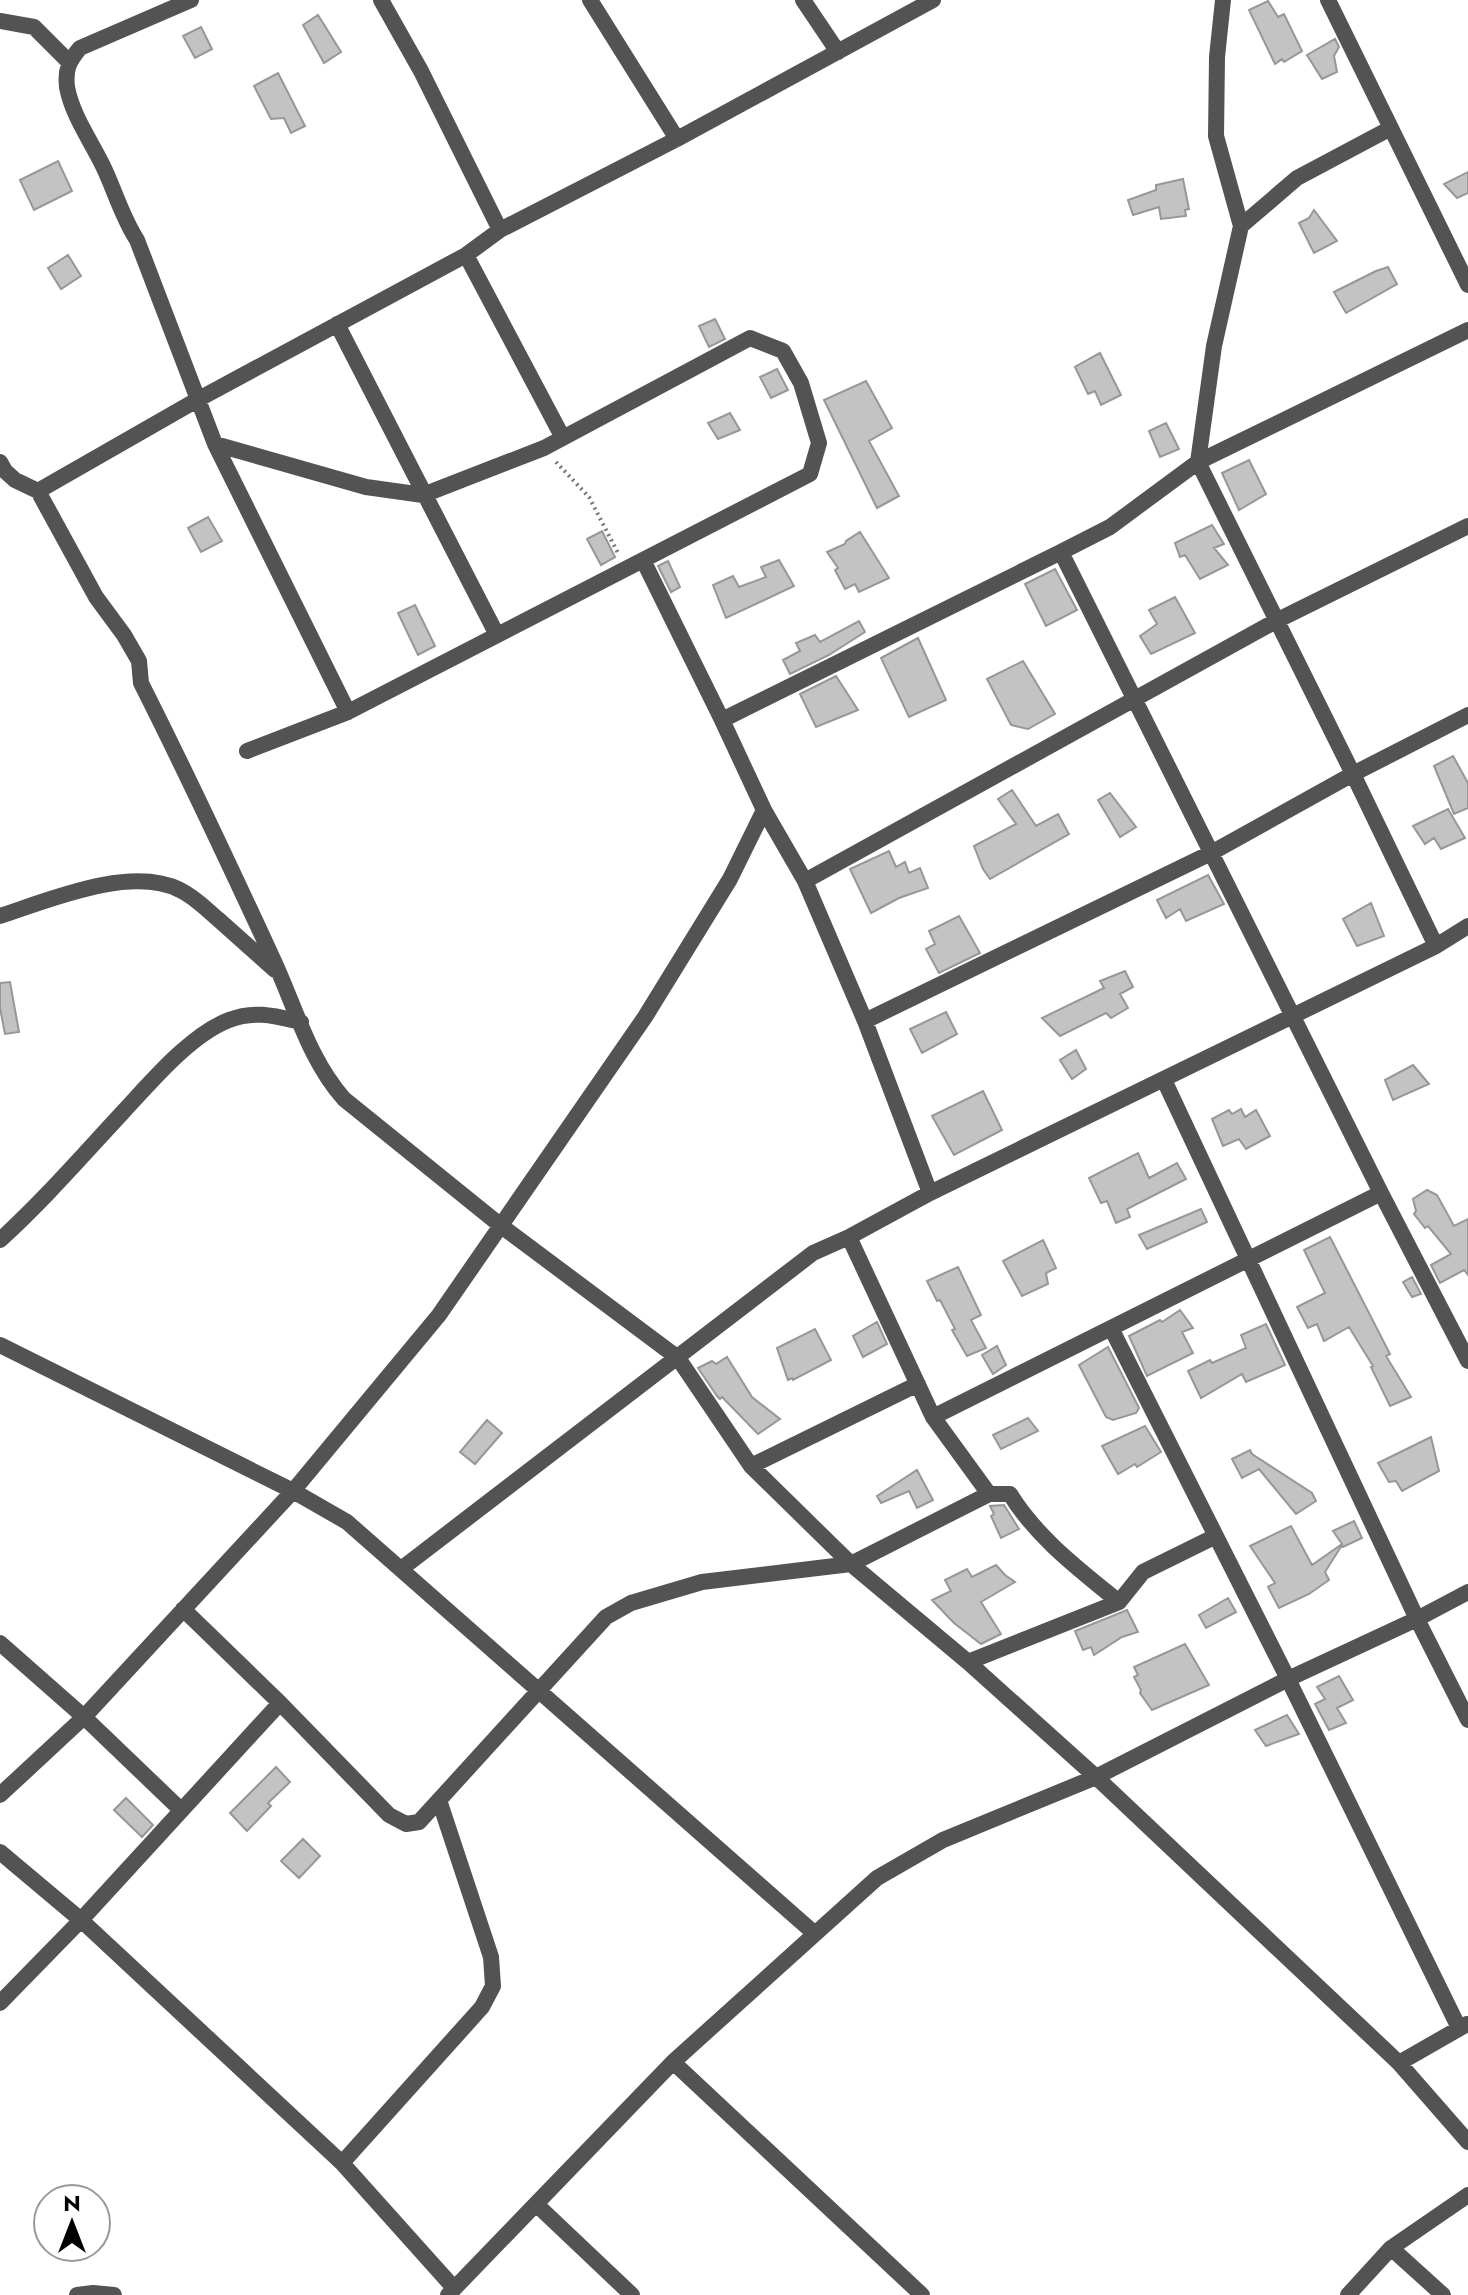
<svg xmlns="http://www.w3.org/2000/svg" width="1468" height="2295" font-family="Jost,sans-serif">
<rect width="100%" height="100%" fill="#fff"/>
<path fill="#c3c3c3" stroke="#979797" stroke-width="2" d="M 1268,1 L 1278,17 L 1284,14 L 1302,51 L 1284,62 L 1282,59 L 1275,64 L 1249,10 Z
M 318,15 L 341,52 L 324,63 L 303,25 Z
M 201,27 L 212,49 L 195,58 L 183,36 Z
M 1335,39 L 1339,47 L 1334,56 L 1337,72 L 1322,79 L 1307,55 Z
M 278,73 L 305,126 L 291,133 L 284,118 L 271,119 L 254,86 Z
M 58,161 L 72,191 L 34,210 L 20,180 Z
M 1468,172 L 1468,193 L 1457,198 L 1444,184 Z
M 1183,179 L 1189,209 L 1185,210 L 1186,216 L 1161,219 L 1159,207 L 1133,215 L 1128,200 L 1156,190 L 1156,185 Z
M 1314,210 L 1337,241 L 1314,253 L 1299,223 L 1309,218 Z
M 68,255 L 81,276 L 61,289 L 48,268 Z
M 1388,267 L 1397,284 L 1346,313 L 1334,292 L 1376,271 Z
M 715,319 L 725,339 L 709,347 L 699,326 Z
M 1100,353 L 1121,395 L 1101,405 L 1095,391 L 1088,394 L 1075,367 Z
M 777,369 L 788,390 L 771,398 L 760,377 Z
M 866,381 L 892,428 L 869,441 L 899,496 L 877,508 L 824,400 Z
M 730,413 L 740,430 L 718,439 L 708,423 Z
M 1166,423 L 1179,449 L 1160,457 L 1149,431 Z
M 1249,460 L 1266,494 L 1239,510 L 1222,473 Z
M 208,517 L 222,541 L 201,552 L 188,528 Z
M 1212,525 L 1224,544 L 1214,548 L 1228,565 L 1200,579 L 1185,555 L 1180,557 L 1175,543 Z
M 602,531 L 615,557 L 601,565 L 587,539 Z
M 860,532 L 889,578 L 859,592 L 855,584 L 845,589 L 835,570 L 838,568 L 827,552 L 845,544 L 846,541 Z
M 779,560 L 794,586 L 726,618 L 713,585 L 733,576 L 739,587 L 766,577 L 761,567 Z
M 668,561 L 680,587 L 671,592 L 658,566 Z
M 1055,569 L 1077,610 L 1046,626 L 1025,584 Z
M 1175,597 L 1195,633 L 1151,654 L 1140,636 L 1157,624 L 1149,610 Z
M 415,605 L 435,646 L 418,655 L 398,613 Z
M 859,621 L 865,632 L 829,655 L 790,674 L 783,660 L 800,651 L 796,643 L 815,635 L 820,642 Z
M 918,638 L 946,700 L 909,717 L 881,658 Z
M 1023,661 L 1055,714 L 1028,729 L 1011,725 L 987,679 Z
M 836,676 L 858,710 L 816,727 L 800,694 Z
M 1453,756 L 1468,783 L 1468,808 L 1454,814 L 1434,766 Z
M 1012,790 L 1036,826 L 1058,814 L 1069,834 L 990,879 L 983,869 L 974,846 L 1016,824 L 998,799 Z
M 1110,793 L 1136,827 L 1120,837 L 1098,800 Z
M 1448,809 L 1465,838 L 1441,849 L 1434,838 L 1425,844 L 1413,826 Z
M 889,851 L 896,867 L 905,862 L 909,873 L 920,868 L 928,888 L 899,898 L 871,913 L 850,869 Z
M 1208,875 L 1224,904 L 1186,921 L 1180,909 L 1166,918 L 1157,900 Z
M 1371,903 L 1384,936 L 1357,946 L 1343,919 Z
M 959,916 L 980,953 L 939,973 L 926,949 L 935,944 L 929,931 Z
M 1125,971 L 1133,987 L 1120,994 L 1128,1008 L 1111,1018 L 1106,1013 L 1060,1036 L 1042,1018 L 1104,988 L 1100,981 Z
M 10,982 L 19,1032 L 5,1034 L 0,1008 L 0,983 Z
M 946,1012 L 957,1034 L 922,1053 L 910,1029 Z
M 1076,1050 L 1086,1069 L 1072,1079 L 1060,1060 Z
M 1413,1065 L 1429,1084 L 1393,1100 L 1385,1080 Z
M 983,1091 L 1002,1130 L 954,1155 L 932,1116 Z
M 1241,1109 L 1245,1117 L 1256,1110 L 1270,1136 L 1246,1149 L 1239,1139 L 1223,1146 L 1212,1119 L 1229,1110 L 1232,1114 Z
M 1138,1153 L 1149,1178 L 1177,1163 L 1186,1179 L 1127,1209 L 1130,1217 L 1116,1223 L 1107,1201 L 1101,1203 L 1089,1178 Z
M 1427,1190 L 1437,1195 L 1454,1226 L 1468,1219 L 1468,1275 L 1464,1270 L 1440,1283 L 1431,1265 L 1451,1254 L 1428,1226 L 1425,1228 L 1414,1214 L 1416,1211 L 1413,1199 Z
M 1201,1209 L 1207,1222 L 1147,1249 L 1139,1235 Z
M 1330,1237 L 1390,1354 L 1386,1356 L 1411,1397 L 1390,1406 L 1371,1367 L 1373,1366 L 1349,1327 L 1324,1341 L 1317,1324 L 1308,1328 L 1297,1307 L 1325,1293 L 1304,1250 Z
M 1043,1240 L 1056,1268 L 1046,1273 L 1048,1284 L 1022,1296 L 1003,1261 Z
M 958,1267 L 981,1315 L 971,1320 L 986,1348 L 967,1356 L 952,1330 L 955,1329 L 940,1300 L 937,1301 L 927,1281 Z
M 1412,1277 L 1421,1294 L 1412,1297 L 1403,1282 Z
M 1180,1310 L 1193,1328 L 1182,1332 L 1193,1353 L 1147,1376 L 1129,1336 L 1160,1320 L 1162,1322 Z
M 877,1322 L 887,1344 L 863,1357 L 853,1336 Z
M 1266,1324 L 1285,1365 L 1246,1382 L 1242,1374 L 1201,1398 L 1188,1371 L 1210,1360 L 1212,1363 L 1246,1348 L 1241,1335 Z
M 815,1329 L 831,1360 L 793,1380 L 792,1378 L 788,1380 L 777,1348 Z
M 997,1346 L 1006,1365 L 993,1374 L 982,1355 Z
M 1108,1347 L 1139,1408 L 1136,1413 L 1113,1420 L 1106,1417 L 1079,1365 Z
M 727,1357 L 752,1397 L 780,1419 L 758,1434 L 722,1397 L 720,1399 L 717,1396 L 698,1368 L 712,1361 L 716,1364 Z
M 1028,1418 L 1038,1431 L 1001,1449 L 993,1435 Z
M 487,1420 L 502,1433 L 475,1464 L 460,1452 Z
M 1145,1426 L 1161,1452 L 1137,1467 L 1135,1464 L 1118,1474 L 1102,1446 Z
M 1431,1437 L 1439,1471 L 1402,1491 L 1396,1481 L 1389,1482 L 1378,1463 Z
M 1250,1450 L 1252,1454 L 1312,1493 L 1316,1501 L 1296,1514 L 1259,1469 L 1242,1478 L 1232,1459 Z
M 917,1470 L 933,1500 L 917,1508 L 909,1491 L 881,1503 L 877,1496 Z
M 1004,1505 L 1019,1529 L 1001,1538 L 991,1516 L 994,1514 L 990,1506 Z
M 1354,1521 L 1362,1538 L 1343,1547 L 1342,1545 L 1325,1572 L 1329,1580 L 1309,1594 L 1279,1608 L 1268,1587 L 1275,1583 L 1250,1546 L 1291,1526 L 1312,1565 L 1342,1544 L 1333,1531 Z
M 996,1565 L 1005,1575 L 1015,1582 L 981,1602 L 1001,1634 L 981,1644 L 954,1623 L 932,1600 L 951,1591 L 945,1580 L 967,1569 L 972,1577 Z
M 1228,1598 L 1236,1612 L 1206,1628 L 1199,1615 Z
M 1127,1610 L 1138,1632 L 1122,1637 L 1094,1655 L 1091,1647 L 1083,1650 L 1075,1631 Z
M 1185,1644 L 1209,1685 L 1152,1710 L 1140,1693 L 1141,1690 L 1134,1677 L 1138,1675 L 1134,1667 Z
M 1339,1676 L 1353,1700 L 1337,1708 L 1346,1723 L 1329,1730 L 1315,1704 L 1325,1699 L 1317,1687 Z
M 1287,1715 L 1299,1734 L 1266,1746 L 1255,1730 Z
M 276,1767 L 290,1782 L 268,1803 L 271,1806 L 247,1831 L 230,1813 Z
M 126,1798 L 153,1825 L 142,1837 L 114,1810 Z
M 303,1839 L 320,1856 L 299,1878 L 281,1861 Z"/>
<g fill="none" stroke-linecap="round" stroke-linejoin="round">
<path stroke="#757575" stroke-width="4" stroke-dasharray="2 4" stroke-linecap="butt" d="M 556,462 L 589,497 L 618,553"/>
<path stroke="#535353" stroke-width="16" d="M 191,0 L 80,48 C 69,61 65,69 67,87 C 72,115 91,141 103,166 C 115,191 122,217 137,240 L 215,444 L 348,712
M 381,0 L 421,71 L 500,230
M 590,0 L 677,139
M 803,0 L 838,52
M 1223,0 L 1217,57 L 1216,136 L 1241,226
M 1328,0 L 1468,285
M 0,21 L 34,27 L 68,61
M 1391,128 L 1297,178 L 1241,226 L 1214,346 L 1198,462 L 1353,774 L 1436,946
M 466,255 L 563,438
M 337,324 L 497,635
M 1468,330 L 1198,462 L 1110,527 L 1061,552 L 1381,1193 L 1468,1361
M 215,444 L 366,487 L 423,495 L 544,448 L 750,338 L 783,351 L 801,383 L 819,443 L 810,474 L 348,712 L 247,751
M 0,462 L 5,471 L 15,480 L 38,491 L 96,597 L 124,635 L 139,661 L 141,683 C 187,774 230,866 273,959 C 295,1006 309,1060 344,1099 L 500,1225 L 678,1358 L 751,1466 L 851,1564 L 968,1662 L 1096,1777 L 1399,2063 L 1468,2142
M 38,491 L 197,400 L 466,255 L 500,230 L 677,139 L 933,0
M 643,560 L 722,720
M 764,810 L 805,881 L 865,1021
M 805,881 L 1276,621 L 1468,526
M 0,916 C 49,900 131,865 180,890 C 195,897 207,910 219,920 C 238,937 256,953 275,970
M 1164,1080 L 1417,1619 L 1468,1720
M 930,1193 L 865,1021 L 1211,853 L 1353,774 L 1468,715
M 849,1237 L 933,1417 L 989,1494
M 0,1240 C 44,1200 83,1155 123,1112 C 151,1082 190,1035 229,1020 C 255,1010 275,1016 301,1022
M 1111,1328 L 1288,1679 L 1459,2028
M 0,1345 L 293,1491 L 347,1522 L 814,1933
M 933,1417 L 1381,1193
M 751,1466 L 918,1384
M 401,1569 L 813,1253 L 849,1237 L 930,1193 L 1436,946 L 1468,926
M 183,1609 L 280,1703 L 389,1815 L 406,1824 L 419,1822 L 606,1617 L 631,1603 L 702,1582 L 851,1564 L 989,1494 L 1010,1494 C 1037,1538 1080,1570 1119,1602
M 0,1643 L 84,1717 L 181,1810
M 968,1662 L 1119,1602 L 1143,1572 L 1216,1536
M 0,1795 L 84,1717 L 293,1491 L 439,1315 L 645,1017 L 730,879 L 764,810 L 722,720 L 1061,552
M 0,1852 L 81,1920 L 342,2163 L 454,2288
M 0,2003 L 81,1920 L 280,1703
M 673,2062 L 922,2295
M 1399,2063 L 1467,2024
M 342,2163 L 482,2007 L 493,1986 L 491,1957 L 439,1800
M 537,2205 L 632,2295
M 1391,2248 L 1443,2295
M 77,2295 L 93,2293 L 114,2295
M 448,2295 L 673,2062 L 877,1878 L 943,1840 L 1096,1777 L 1288,1679 L 1417,1619 L 1468,1592
M 1348,2295 L 1391,2248 L 1468,2195"/>
</g>
<g transform="translate(72 2223)"><circle r="38" fill="#ffffff" stroke="#999999" stroke-width="2"/>
<path d="M0-6L14 30L0 20L-14 30Z" fill="#000000"/>
<text y="-12" font-size="22" font-weight="bold" text-anchor="middle" fill="#000000">N</text>
</g>
</svg>
